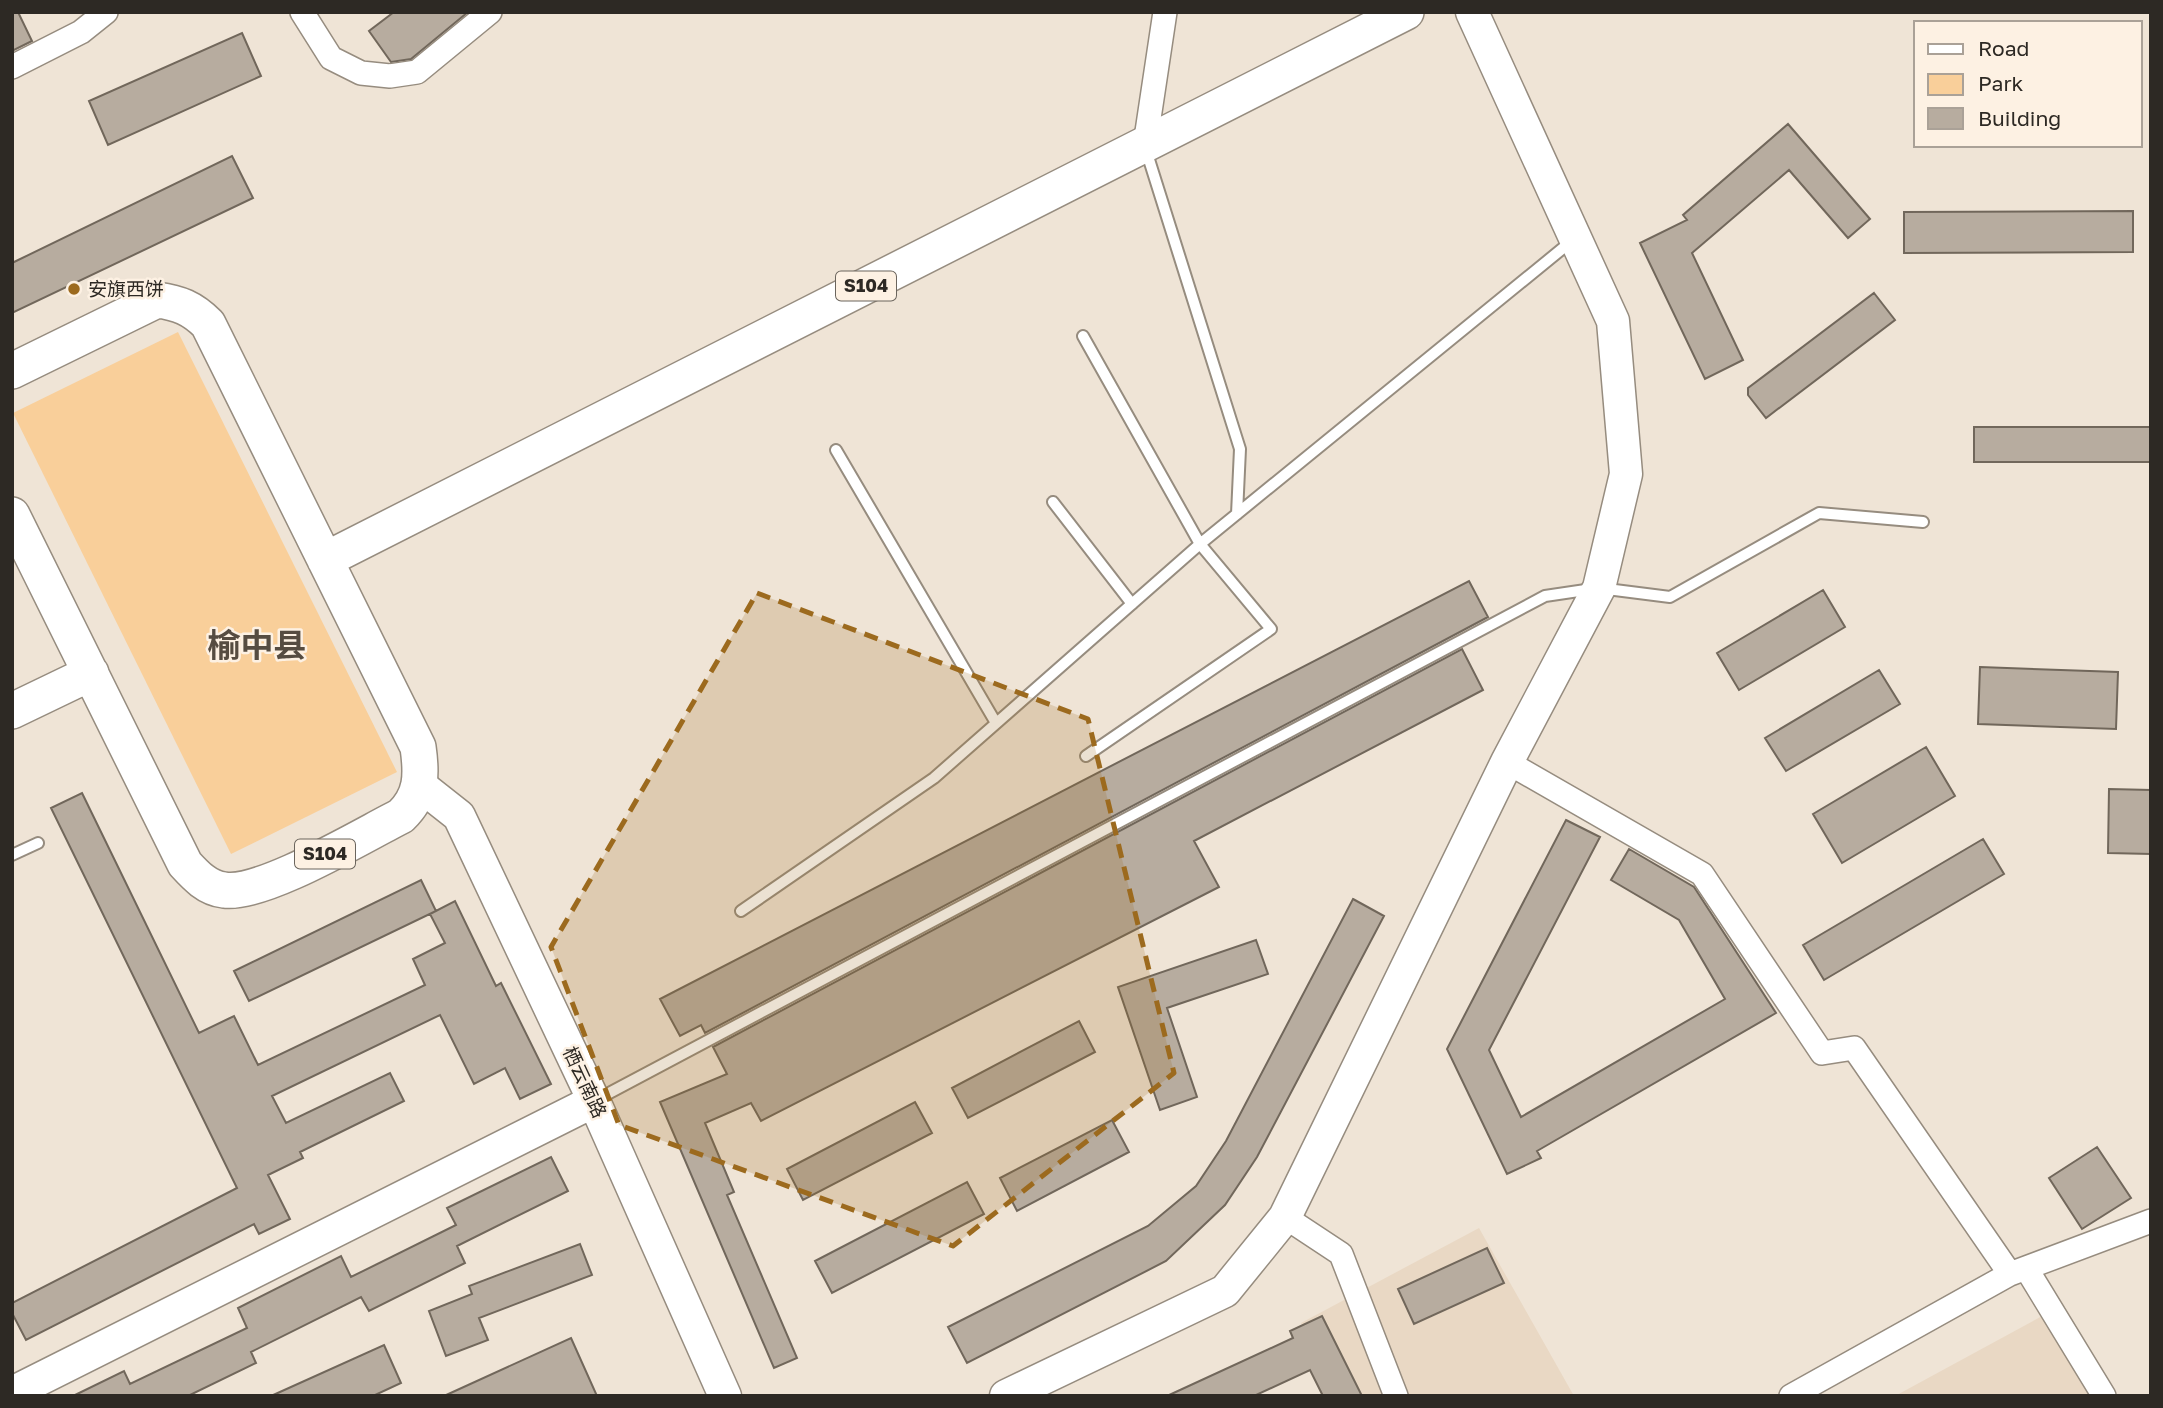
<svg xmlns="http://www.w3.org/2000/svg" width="2163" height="1408" font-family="'Golos Text','Noto Sans SC',sans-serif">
<rect width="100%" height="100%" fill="#efe4d6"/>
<path fill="#e9d8c4" d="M 1479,1228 L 1574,1396 L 1347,1396 L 1301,1323 Z
M 2057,1308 L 2111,1396 L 1895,1396 Z"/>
<path fill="#f9cf9a" d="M 178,332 L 397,772 L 231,854 L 13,413 Z"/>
<path fill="#b7ac9f" stroke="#71675b" stroke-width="2" d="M 12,12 L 18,12 L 32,41 L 12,51 Z
M 394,12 L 468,12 L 411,59 L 391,62 L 369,31 Z
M 242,33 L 261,76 L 108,145 L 89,101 Z
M 1788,124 L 1870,219 L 1848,238 L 1789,170 L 1692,253 L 1743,360 L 1705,379 L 1640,243 L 1687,220 L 1683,215 Z
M 232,156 L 253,198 L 12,313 L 12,263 Z
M 2133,211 L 2133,252 L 1904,253 L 1904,212 Z
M 1874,293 L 1895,320 L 1766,418 L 1748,395 L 1748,388 Z
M 1974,427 L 2151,427 L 2151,462 L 1974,462 Z
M 1469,581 L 1488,617 L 705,1033 L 701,1025 L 680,1036 L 660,999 Z
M 1823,590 L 1845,627 L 1739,690 L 1717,653 Z
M 1462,649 L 1483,690 L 1194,841 L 1219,887 L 761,1121 L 751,1103 L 705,1123 L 734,1192 L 727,1195 L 797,1358 L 774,1368 L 660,1102 L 727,1074 L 713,1047 Z
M 1980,667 L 2118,672 L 2116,729 L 1978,724 Z
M 1879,670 L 1900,704 L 1786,771 L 1765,738 Z
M 1926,747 L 1955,796 L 1842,863 L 1813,814 Z
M 2109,789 L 2151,790 L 2151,854 L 2108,853 Z
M 82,793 L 199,1033 L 234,1016 L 258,1065 L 425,985 L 413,959 L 445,943 L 430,914 L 455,901 L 496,986 L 501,983 L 551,1084 L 520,1099 L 505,1068 L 474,1084 L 440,1015 L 272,1096 L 286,1123 L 390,1073 L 404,1101 L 300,1152 L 303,1158 L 268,1175 L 290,1219 L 259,1234 L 254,1224 L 26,1340 L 12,1313 L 12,1303 L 237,1188 L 51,808 Z
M 1566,820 L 1600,837 L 1489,1050 L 1521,1117 L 1725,999 L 1679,920 L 1611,880 L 1629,849 L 1694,887 L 1776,1013 L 1537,1151 L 1541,1158 L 1507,1174 L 1447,1049 Z
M 1983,839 L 2004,874 L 1824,980 L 1803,945 Z
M 421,880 L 436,911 L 249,1001 L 234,971 Z
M 1353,899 L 1384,916 L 1257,1157 L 1225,1205 L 1166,1261 L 967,1363 L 948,1327 L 1148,1226 L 1196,1186 L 1226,1141 Z
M 1256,940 L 1268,974 L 1167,1008 L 1197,1097 L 1160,1110 L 1118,987 Z
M 1079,1021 L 1095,1052 L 968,1118 L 952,1088 Z
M 915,1102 L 932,1133 L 803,1200 L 787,1169 Z
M 1112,1120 L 1129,1152 L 1017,1211 L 1000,1178 Z
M 2097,1147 L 2131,1198 L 2082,1229 L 2049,1178 Z
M 551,1157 L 568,1191 L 457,1246 L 465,1263 L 369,1311 L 361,1297 L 251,1352 L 256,1363 L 188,1396 L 73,1396 L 124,1371 L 130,1384 L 247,1328 L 238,1308 L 341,1256 L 351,1277 L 456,1225 L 447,1208 Z
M 967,1182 L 984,1214 L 832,1293 L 815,1261 Z
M 580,1244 L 592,1275 L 479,1318 L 488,1340 L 446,1356 L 429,1311 L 472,1294 L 469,1286 Z
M 1487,1248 L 1504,1283 L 1414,1324 L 1398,1289 Z
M 1322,1316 L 1362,1396 L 1323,1396 L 1310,1370 L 1254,1396 L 1167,1396 L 1293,1338 L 1290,1331 Z
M 571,1338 L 597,1396 L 444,1396 Z
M 384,1345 L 401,1383 L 373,1396 L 271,1396 Z"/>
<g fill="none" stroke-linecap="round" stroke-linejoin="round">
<defs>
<path id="lane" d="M 1146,150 L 1240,449 L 1237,514
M 1083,336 L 1200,544 L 1271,629 L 1086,756
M 836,450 L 996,723
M 1053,502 L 1132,604
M 12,855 L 38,843
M 741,911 L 934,778 L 1200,544 L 1573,240
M 596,1100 L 1545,596 L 1599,588 L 1670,597 L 1819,513 L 1923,522"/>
<path id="street" d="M 302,12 L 331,58 L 361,73 L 390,76 L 417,72 L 490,12
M 12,67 L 81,32 L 106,12
M 1145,145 L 1165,12
M 1507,762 L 1702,874 L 1822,1053 L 1854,1048 L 2010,1274
M 1285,1217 L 1341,1254 L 1396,1396
M 2026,1268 L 2104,1396
M 1791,1396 L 2010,1274 L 2151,1221"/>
<path id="secondary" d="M 421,786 L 459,816 L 594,1101 L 725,1396
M 12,1393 L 594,1101
M 1006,1396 L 1225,1291 L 1285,1217 L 1507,762 L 1599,588 L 1626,474 L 1613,321 L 1472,12"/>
<path id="primary" d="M 12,371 L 157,300 C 179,303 192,308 208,324 L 418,747 C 422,775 422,796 401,816 C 363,835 262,896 224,890 C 207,888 196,876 185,864 L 12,515
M 325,560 L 1406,12
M 12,711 L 91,673"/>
</defs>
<use href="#lane" stroke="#968c7f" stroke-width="14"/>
<use href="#street" stroke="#968c7f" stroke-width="26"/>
<use href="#secondary" stroke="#968c7f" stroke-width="35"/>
<use href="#primary" stroke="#968c7f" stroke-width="38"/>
<use href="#lane" stroke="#fff" stroke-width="10"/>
<use href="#street" stroke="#fff" stroke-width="23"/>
<use href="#secondary" stroke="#fff" stroke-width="32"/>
<use href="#primary" stroke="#fff" stroke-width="35"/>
</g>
<path fill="#9c6a1e" fill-opacity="0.2" stroke="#9c6a1e" stroke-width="5" stroke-dasharray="14 9" stroke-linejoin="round" d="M 757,593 L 1088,719 L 1174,1073 L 953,1246 L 619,1125 L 551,947 Z"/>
<circle fill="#9c6a1e" stroke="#fdf1e3" stroke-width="2.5" cx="74" cy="289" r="7"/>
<g text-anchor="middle" stroke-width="5" stroke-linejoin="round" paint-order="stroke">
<g fill="#fdf1e3" stroke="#6b655d" stroke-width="2">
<rect x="836" y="271.5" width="60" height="29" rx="5"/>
<rect x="295" y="839.5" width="60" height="29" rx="5"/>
</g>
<g font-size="18" font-weight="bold" fill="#2d2924">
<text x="866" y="292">S104</text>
<text x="325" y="860">S104</text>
</g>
<g font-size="19" fill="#2d2924" stroke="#fdf1e3" text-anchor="start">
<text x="88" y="296">安旗西饼</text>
</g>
<g font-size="19" fill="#2d2924" stroke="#fdf1e3">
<text transform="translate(585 1082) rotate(65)" y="7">栖云南路</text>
</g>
<g font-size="33" font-weight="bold" fill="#564c41" stroke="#fdf1e3">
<text x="257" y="657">榆中县</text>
</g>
</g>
<rect width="2163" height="1408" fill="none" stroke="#2d2924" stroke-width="28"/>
<rect x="1914" y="21" width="228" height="126" fill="#fdf1e3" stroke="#aaa197" stroke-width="2"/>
<rect x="1928" y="44" width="35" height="10" fill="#ffffff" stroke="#aaa197" stroke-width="2"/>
<text x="1978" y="56" font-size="21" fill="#2d2924">Road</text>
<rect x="1928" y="74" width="35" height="21" fill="#f9cf9a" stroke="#aaa197" stroke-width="2"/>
<text x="1978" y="91" font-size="21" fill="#2d2924">Park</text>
<rect x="1928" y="108" width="35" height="21" fill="#b7ac9f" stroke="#aaa197" stroke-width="2"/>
<text x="1978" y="126" font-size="21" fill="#2d2924">Building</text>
</svg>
